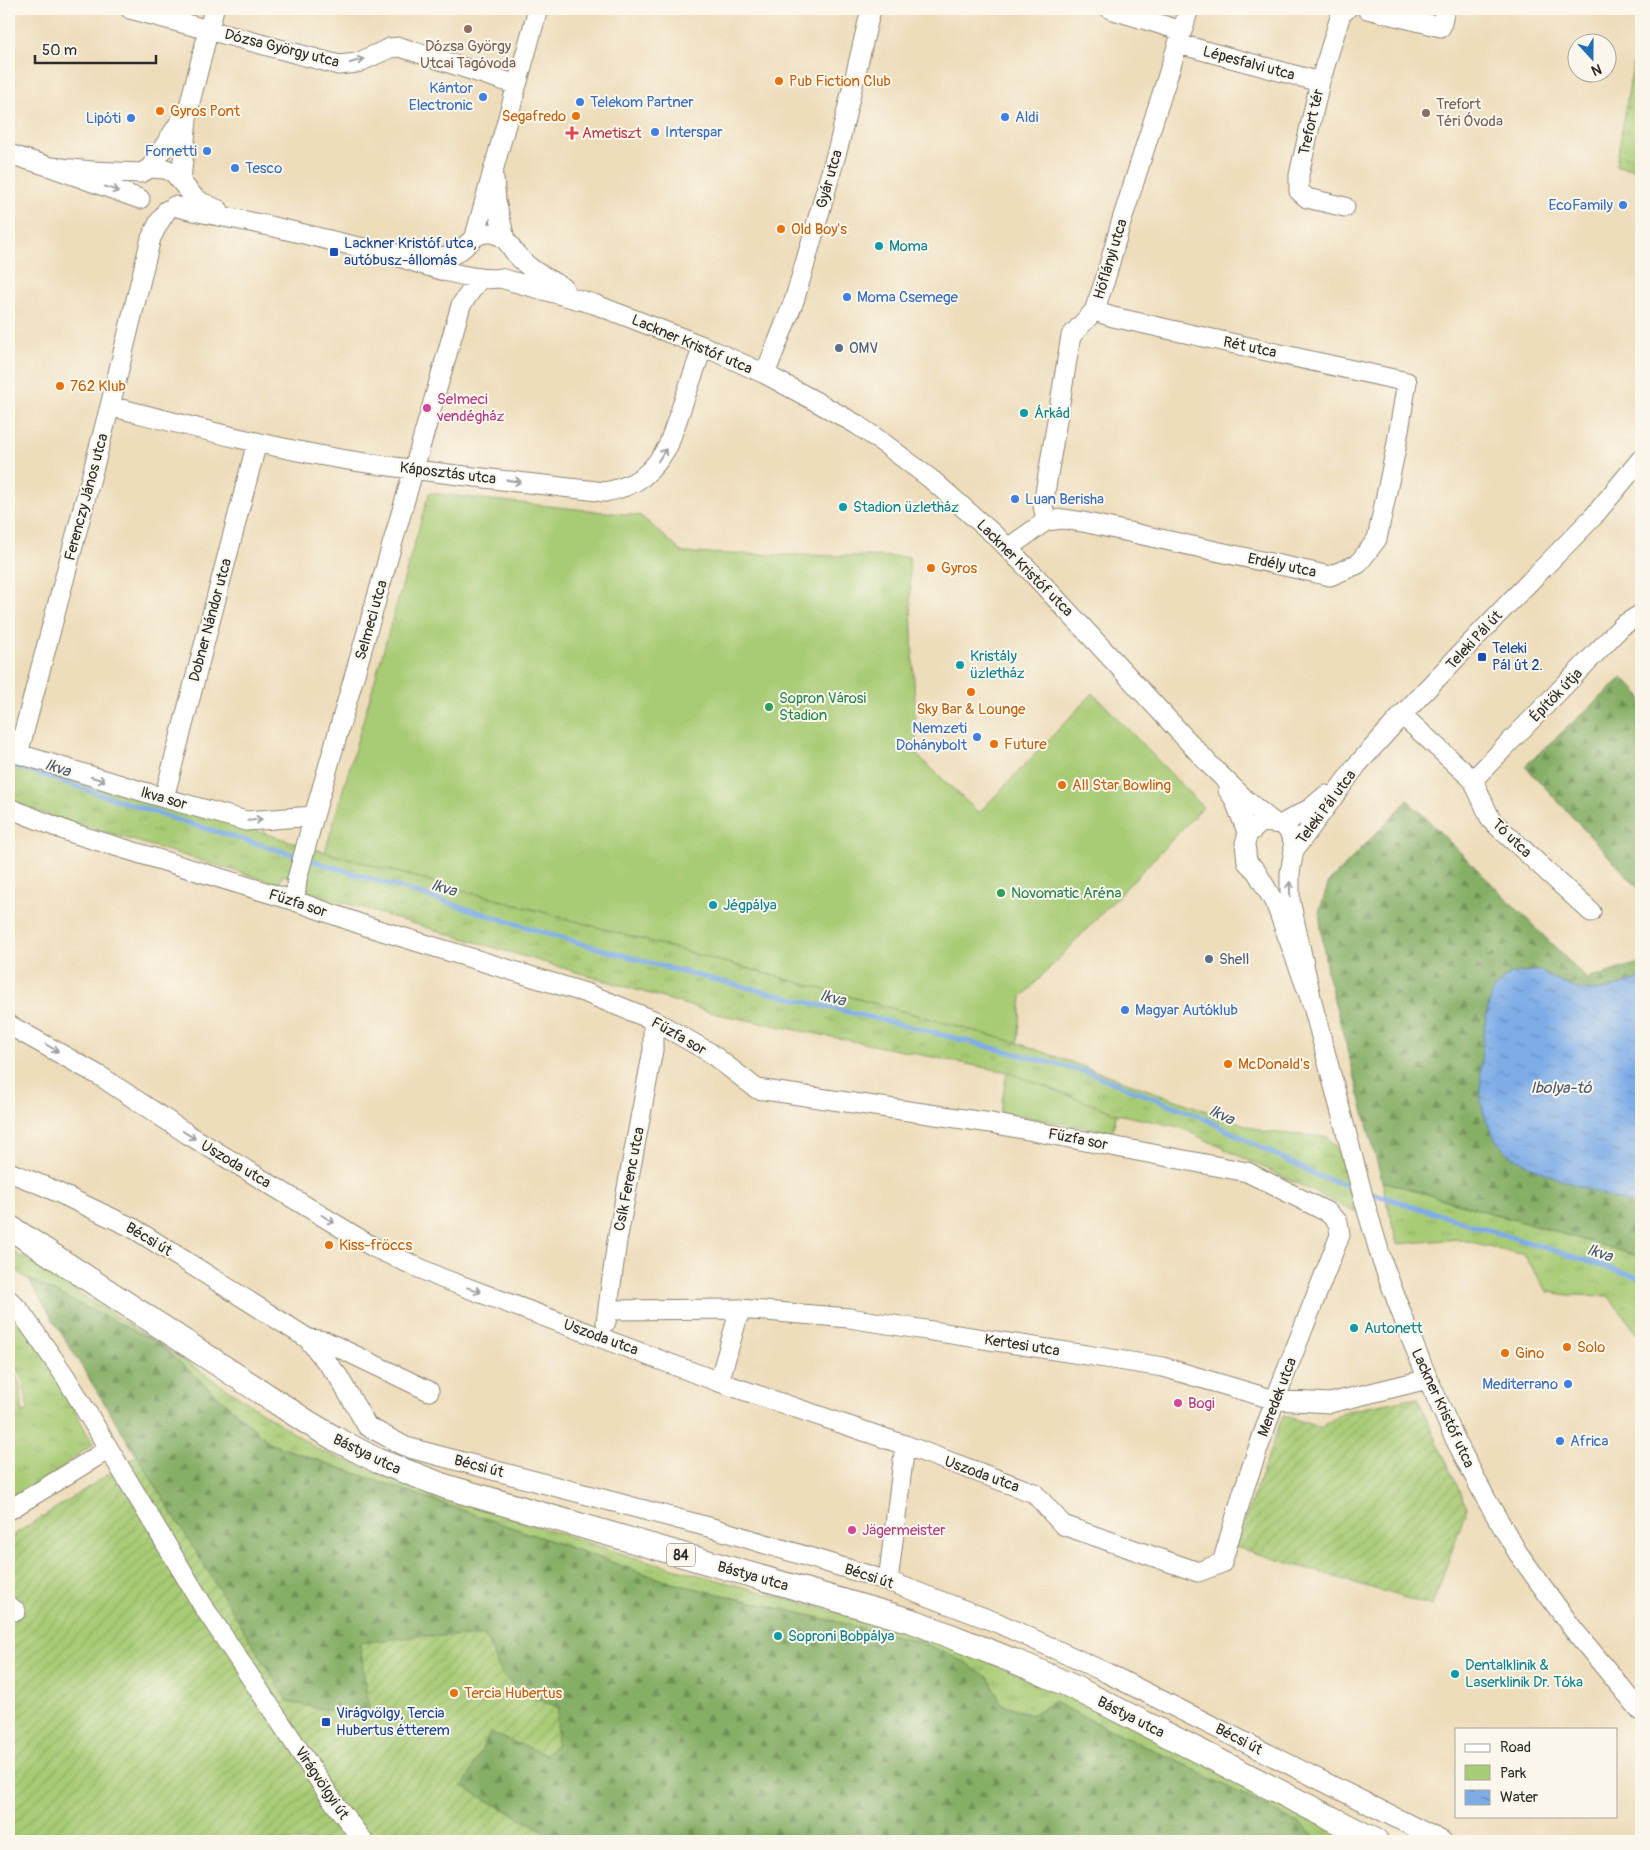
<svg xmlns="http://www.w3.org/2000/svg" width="1650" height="1850" font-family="Pangolin,sans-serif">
<defs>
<pattern id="grass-tufts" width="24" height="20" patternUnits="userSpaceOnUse" patternTransform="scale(1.25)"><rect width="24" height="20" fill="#a8cb75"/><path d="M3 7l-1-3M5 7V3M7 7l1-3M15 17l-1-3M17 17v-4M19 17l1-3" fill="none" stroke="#91ae65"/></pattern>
<pattern id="forest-firs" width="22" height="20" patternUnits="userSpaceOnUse" patternTransform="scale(1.25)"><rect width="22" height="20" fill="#86af66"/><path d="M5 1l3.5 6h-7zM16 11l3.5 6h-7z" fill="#6e8f54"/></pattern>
<pattern id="garden-furrows" width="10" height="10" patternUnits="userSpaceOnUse" patternTransform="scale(1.25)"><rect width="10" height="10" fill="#a8cb75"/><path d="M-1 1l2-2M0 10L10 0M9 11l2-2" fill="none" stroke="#91ae65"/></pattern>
<pattern id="water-ripples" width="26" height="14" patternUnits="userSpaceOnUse" patternTransform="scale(1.25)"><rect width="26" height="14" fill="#7dace7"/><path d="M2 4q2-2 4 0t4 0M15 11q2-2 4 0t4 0" fill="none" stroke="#678cbb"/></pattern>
</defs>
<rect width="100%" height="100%" fill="#fbf7ec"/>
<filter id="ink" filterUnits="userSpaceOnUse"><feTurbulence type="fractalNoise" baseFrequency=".02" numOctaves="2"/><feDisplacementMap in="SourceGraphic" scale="10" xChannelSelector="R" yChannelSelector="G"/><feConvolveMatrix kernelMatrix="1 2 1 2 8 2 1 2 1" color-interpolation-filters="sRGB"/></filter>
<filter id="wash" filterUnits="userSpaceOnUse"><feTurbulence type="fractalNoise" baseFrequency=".0096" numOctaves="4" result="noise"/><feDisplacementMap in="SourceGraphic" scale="20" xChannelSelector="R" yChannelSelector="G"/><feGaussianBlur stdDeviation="1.12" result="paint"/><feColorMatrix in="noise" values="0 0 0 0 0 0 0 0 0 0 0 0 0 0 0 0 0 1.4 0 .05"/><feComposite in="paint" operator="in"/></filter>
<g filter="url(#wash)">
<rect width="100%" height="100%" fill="#edb"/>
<path fill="url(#grass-tufts)" stroke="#6a7b50" d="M 1641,17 L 1641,170 L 1616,166 Z
M 9,751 L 31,761 L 325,852 L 1018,1043 L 1265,1132 L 1327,1137 L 1338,1149 L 1356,1212 L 1179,1127 L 1117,1114 L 1007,1072 L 717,1014 L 308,892 L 307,882 L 283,875 L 279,884 L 12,804 L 9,802 Z
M 1382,1181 L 1641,1257 L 1641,1338 L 1608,1296 L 1568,1295 L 1548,1292 L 1524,1255 L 1459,1239 L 1397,1244 Z
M 9,1249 L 157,1342 L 319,1450 L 408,1485 L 630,1556 L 945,1642 L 1101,1710 L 1354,1841 L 1320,1841 L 1298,1823 L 1187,1766 L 1053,1702 L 1031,1715 L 1001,1703 L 989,1678 L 922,1642 L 672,1583 L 271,1444 L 157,1342 L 28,1279 L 9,1266 Z
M 9,1307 L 36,1341 L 93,1444 L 49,1477 L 9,1498 L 9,1366 C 22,1380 22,1396 22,1414 L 28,1411 C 26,1392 24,1374 9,1360 Z"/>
<path fill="url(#forest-firs)" stroke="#586d48" d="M 1623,677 L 1641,696 L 1641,891 L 1525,766 Z
M 1408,800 L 1587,979 L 1639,963 L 1641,959 L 1641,977 C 1629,984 1602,992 1588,991 C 1574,990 1553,978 1541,971 L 1494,990 L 1488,1009 L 1480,1069 L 1630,1203 L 1641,1201 L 1641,1257 L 1382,1181 L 1327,973 L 1319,912 L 1329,882 Z
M 28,1279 L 157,1342 L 271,1444 L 672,1583 L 922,1642 L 964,1662 L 989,1678 L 1001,1703 L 1031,1715 L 1053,1702 L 1187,1766 L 1298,1823 L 1320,1841 L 562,1841 L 463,1787 L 490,1732 L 545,1754 L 558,1707 L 520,1694 L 499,1671 L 486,1636 L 420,1636 L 360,1643 L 370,1720 L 288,1702 Z"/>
<path fill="#a8cb75" stroke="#6a7b50" d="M 429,493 L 641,516 L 683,553 L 909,557 L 917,755 L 979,813 L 1093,693 L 1203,807 L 1022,997 L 1018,1043 L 325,852 Z
M 1007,1072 L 1117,1114 L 1112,1132 L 1000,1113 Z"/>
<path fill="url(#garden-furrows)" stroke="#6a7b50" d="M 1417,1397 L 1467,1508 L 1432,1606 L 1235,1547 L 1283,1415 L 1321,1428 L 1343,1412 Z
M 137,1456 L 288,1702 L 370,1719 L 360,1643 L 420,1636 L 486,1636 L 499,1670 L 520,1694 L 558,1707 L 556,1745 L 545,1754 L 490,1733 L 463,1787 L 562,1841 L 9,1841 L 9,1538 Z"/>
<path fill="url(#water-ripples)" stroke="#546c89" d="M 1541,971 C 1553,978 1574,990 1588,991 C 1602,992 1629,984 1641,977 L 1641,1201 L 1630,1203 L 1618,1200 C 1587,1188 1519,1169 1499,1144 C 1491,1133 1485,1120 1482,1106 C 1478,1083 1483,1010 1494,990 C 1497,986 1503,979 1507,976 C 1517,971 1530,971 1541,971 Z"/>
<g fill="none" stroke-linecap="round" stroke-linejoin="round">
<path stroke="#7dace7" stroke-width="5" d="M 9,764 L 184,822 L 298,856
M 307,859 L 558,937 L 683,972 L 919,1029 L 1087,1072 L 1199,1116 L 1318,1176 L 1357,1188
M 1365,1191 L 1641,1278"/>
</g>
</g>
<g filter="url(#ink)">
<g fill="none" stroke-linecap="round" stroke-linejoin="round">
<defs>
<path id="minor" d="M 130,9 L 339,65 L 357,63 L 390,48 L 400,47 L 517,85
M 1110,9 L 1182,31
M 1367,9 L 1441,27 L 1445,9
M 1179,44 L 1320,82
M 9,154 L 51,167 L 140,199
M 51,167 L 92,171 L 141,173 L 150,168 L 166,169 L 174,173 L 192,195 L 201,202 L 219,210
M 150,168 L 187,111
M 494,179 L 496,201 L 505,239
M 181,180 L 188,110 L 214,9
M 174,206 C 207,215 240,219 274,227 C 324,238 375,254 426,257 C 434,258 448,257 456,253 C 471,245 475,227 498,235 C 507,238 510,247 516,254 C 529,270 546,278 564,288
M 1345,207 L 1307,198 L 1299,191 L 1299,175 L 1320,82 L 1341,14 L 1347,9
M 475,236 L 538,9
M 381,251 C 410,260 471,283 500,278 L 594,304 L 703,346 L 765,374 L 815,401 L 856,424 L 886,445 L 932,480 L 999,539 L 1035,576 L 1210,765 L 1247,801 L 1273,822
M 765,374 L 794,301 L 800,281 L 839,144 L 871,9
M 110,406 C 185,425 259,445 335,458 C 424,473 515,481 605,492 C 637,486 652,473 668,446 L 703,346
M 1046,521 L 1063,519 L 1083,522 L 1330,576 L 1358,564 L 1377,539 L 1396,448 L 1407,382 L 1113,317 L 1094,311
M 1008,548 L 1046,521 L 1043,505 L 1071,336 L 1094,311 L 1105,280 L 1120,226 L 1189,9
M 1402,715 L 1473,780 L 1491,820 L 1591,912
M 9,751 L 164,798 L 246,821 L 314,816
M 18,754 L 110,406 L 151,238 L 158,224 L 167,210
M 1473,780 L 1622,626 L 1641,614
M 1228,790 L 1234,799 L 1248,834
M 164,798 L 257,442
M 9,808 L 69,832 L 295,901 L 369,927 L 586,993 L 653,1020 L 709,1052 L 757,1089 L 991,1123 L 1247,1172 L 1327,1212 L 1338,1222 L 1340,1235 L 1275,1400 L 1244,1489 L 1222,1563 L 1198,1572 L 1063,1525 L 1034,1493 L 905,1445 L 719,1382 L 441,1278 L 373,1247 L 189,1135 L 100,1076 L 9,1025
M 1282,824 L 1311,808 L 1326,795
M 1294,850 L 1357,765 L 1402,715 L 1503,609 L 1593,517 L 1641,459
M 295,901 L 297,879 L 314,816 L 451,340 L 461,305 L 480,278
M 1313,1006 L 1276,905 L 1256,871 L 1247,862 L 1245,843 L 1248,834 L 1262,822 L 1282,824 L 1288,830 L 1293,840 L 1294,850 L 1290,873 L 1290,900 L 1313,1006 L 1364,1200 L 1382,1261 L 1410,1336 L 1428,1379 L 1456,1441 L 1486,1499 L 1518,1553 L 1573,1629 L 1641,1711
M 9,1172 L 44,1186 L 133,1228 L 307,1338 L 338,1376 L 367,1426 L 406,1447 L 716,1529 L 888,1581 L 998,1623 L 1107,1673 L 1442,1841
M 9,1300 L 20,1311 L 65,1376 L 205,1609 L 331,1798 L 363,1841
M 608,1310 L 740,1309 L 849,1318 L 1163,1367 L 1275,1400 L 1330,1403 L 1428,1379
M 606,1322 L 617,1241 L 653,1050 L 653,1020
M 307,1338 L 325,1341 L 429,1391
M 719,1382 L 740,1309
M 9,1510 L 109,1449
M 888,1581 L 905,1445
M 9,1606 L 16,1611"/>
<path id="major" d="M 9,1227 L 307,1422 L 334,1438 L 378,1461 L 447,1487 L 915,1622 L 1029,1667 L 1073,1687 L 1376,1841"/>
</defs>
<use href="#minor" stroke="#8c8473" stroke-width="21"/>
<use href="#major" stroke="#8c8473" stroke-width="26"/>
<use href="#minor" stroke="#fff" stroke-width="19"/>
<use href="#major" stroke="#fff" stroke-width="24"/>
</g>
<defs><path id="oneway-shaft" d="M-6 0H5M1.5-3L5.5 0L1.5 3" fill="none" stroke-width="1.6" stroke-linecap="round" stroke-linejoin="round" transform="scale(1.25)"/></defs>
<g stroke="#a0a0a0">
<use href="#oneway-shaft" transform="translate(357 61) rotate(-16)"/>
<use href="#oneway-shaft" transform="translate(112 189) rotate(19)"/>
<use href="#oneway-shaft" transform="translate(662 455) rotate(-57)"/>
<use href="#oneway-shaft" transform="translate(514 481) rotate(7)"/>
<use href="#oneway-shaft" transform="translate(98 779) rotate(17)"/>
<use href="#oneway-shaft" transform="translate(255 820) rotate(-5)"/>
<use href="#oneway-shaft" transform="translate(1290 889) rotate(-91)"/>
<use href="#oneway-shaft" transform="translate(52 1048) rotate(30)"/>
<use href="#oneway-shaft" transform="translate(189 1135) rotate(32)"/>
<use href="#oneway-shaft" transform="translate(328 1219) rotate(32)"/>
<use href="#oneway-shaft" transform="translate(474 1290) rotate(20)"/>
</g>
</g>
<g fill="#8d6e63" stroke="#fbf7ec" stroke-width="2">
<circle cx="468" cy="29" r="5"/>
<circle cx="1426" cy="113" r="5"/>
</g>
<g fill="#e8710a" stroke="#fbf7ec" stroke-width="2">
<circle cx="779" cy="81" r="5"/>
<circle cx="160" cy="111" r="5"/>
<circle cx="576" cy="116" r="5"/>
<circle cx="781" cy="229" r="5"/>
<circle cx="60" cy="386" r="5"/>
<circle cx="931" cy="568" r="5"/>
<circle cx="971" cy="692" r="5"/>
<circle cx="994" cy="744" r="5"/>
<circle cx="1062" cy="785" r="5"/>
<circle cx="1228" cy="1064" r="5"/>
<circle cx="329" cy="1245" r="5"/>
<circle cx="1567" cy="1347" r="5"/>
<circle cx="1505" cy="1353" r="5"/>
<circle cx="454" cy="1693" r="5"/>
</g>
<g fill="#3f7fe0" stroke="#fbf7ec" stroke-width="2">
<circle cx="483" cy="97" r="5"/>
<circle cx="580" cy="102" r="5"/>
<circle cx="1005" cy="117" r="5"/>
<circle cx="131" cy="118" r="5"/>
<circle cx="655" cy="132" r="5"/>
<circle cx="207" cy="151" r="5"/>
<circle cx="235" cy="168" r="5"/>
<circle cx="1623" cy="205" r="5"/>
<circle cx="847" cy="297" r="5"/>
<circle cx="1015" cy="499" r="5"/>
<circle cx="977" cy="737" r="5"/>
<circle cx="1125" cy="1010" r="5"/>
<circle cx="1568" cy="1384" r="5"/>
<circle cx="1560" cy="1441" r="5"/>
</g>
<path fill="#e0444e" stroke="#fbf7ec" stroke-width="2" d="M569.5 125.5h5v5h5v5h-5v5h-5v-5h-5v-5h5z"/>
<g fill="#0f9aa8" stroke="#fbf7ec" stroke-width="2">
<circle cx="879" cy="246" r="5"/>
<circle cx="1024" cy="413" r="5"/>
<circle cx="843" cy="507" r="5"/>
<circle cx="960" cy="665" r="5"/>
<circle cx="713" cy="905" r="5"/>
<circle cx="1354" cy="1328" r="5"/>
<circle cx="778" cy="1636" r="5"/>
<circle cx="1455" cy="1674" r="5"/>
</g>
<g fill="#1a4fb4" stroke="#fbf7ec" stroke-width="2">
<rect x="329" y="247" width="10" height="10" rx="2.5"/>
<rect x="1477" y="652" width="10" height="10" rx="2.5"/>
<rect x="321" y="1717" width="10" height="10" rx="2.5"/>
</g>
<g fill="#5c6f8a" stroke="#fbf7ec" stroke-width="2">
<circle cx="839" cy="348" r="5"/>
<circle cx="1209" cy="959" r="5"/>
</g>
<g fill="#d1479c" stroke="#fbf7ec" stroke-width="2">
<circle cx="427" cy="408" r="5"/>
<circle cx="1178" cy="1403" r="5"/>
<circle cx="852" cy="1530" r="5"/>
</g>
<g fill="#2e9e5b" stroke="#fbf7ec" stroke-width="2">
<circle cx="769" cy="707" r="5"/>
<circle cx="1001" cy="893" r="5"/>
</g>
<g text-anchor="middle" stroke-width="4" stroke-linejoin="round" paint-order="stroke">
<rect fill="#fbf7ec" stroke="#696865" stroke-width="1" x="667" y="1543.5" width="28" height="23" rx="4"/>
<g font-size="14" font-weight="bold" fill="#2b2b2b">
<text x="681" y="1560">84</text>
</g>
<g font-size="15" fill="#785e54" stroke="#fbf7ec">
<text x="468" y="51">Dózsa György<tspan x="468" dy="17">Utcai Tagóvoda</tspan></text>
<text x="1436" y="109" text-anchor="start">Trefort<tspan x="1436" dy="17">Téri Óvoda</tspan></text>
</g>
<g font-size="15" fill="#2b2b2b" stroke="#fbf7ec">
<text transform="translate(282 48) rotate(14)" y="5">Dózsa György utca</text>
<text transform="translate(1249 63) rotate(15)" y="5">Lépesfalvi utca</text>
<text transform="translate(1311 122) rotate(-77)" y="5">Trefort tér</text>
<text transform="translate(829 179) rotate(-74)" y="5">Gyár utca</text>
<text transform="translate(1110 259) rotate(-73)" y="5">Höflányi utca</text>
<text transform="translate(692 344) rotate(23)" y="5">Lackner Kristóf utca</text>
<text transform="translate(1250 347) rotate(12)" y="5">Rét utca</text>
<text transform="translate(448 473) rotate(7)" y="5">Káposztás utca</text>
<text transform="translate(86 497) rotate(-75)" y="5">Ferenczy János utca</text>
<text transform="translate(1282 565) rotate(12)" y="5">Erdély utca</text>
<text transform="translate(1025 568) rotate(45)" y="5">Lackner Kristóf utca</text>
<text transform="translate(210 620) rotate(-75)" y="5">Dobner Nándor utca</text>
<text transform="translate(371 620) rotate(-74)" y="5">Selmeci utca</text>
<text transform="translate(1474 640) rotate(-47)" y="5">Teleki Pál út</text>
<text transform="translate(1556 695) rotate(-46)" y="5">Építők útja</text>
<text transform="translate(164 798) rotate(16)" y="5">Ikva sor</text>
<text transform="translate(1326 807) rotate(-53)" y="5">Teleki Pál utca</text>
<text transform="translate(1512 838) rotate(44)" y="5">Tó utca</text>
<text transform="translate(298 903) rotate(18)" y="5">Fűzfa sor</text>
<text transform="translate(679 1036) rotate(30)" y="5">Fűzfa sor</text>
<text transform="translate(1078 1139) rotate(11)" y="5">Fűzfa sor</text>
<text transform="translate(236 1164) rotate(31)" y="5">Uszoda utca</text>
<text transform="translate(629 1179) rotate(-79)" y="5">Csík Ferenc utca</text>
<text transform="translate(149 1239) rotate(31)" y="5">Bécsi út</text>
<text transform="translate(601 1337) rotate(20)" y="5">Uszoda utca</text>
<text transform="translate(1022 1345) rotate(9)" y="5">Kertesi utca</text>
<text transform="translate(1277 1397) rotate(-69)" y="5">Meredek utca</text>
<text transform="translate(1443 1408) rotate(65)" y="5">Lackner Kristóf utca</text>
<text transform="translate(367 1454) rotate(26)" y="5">Bástya utca</text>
<text transform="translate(479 1466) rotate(15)" y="5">Bécsi út</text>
<text transform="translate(982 1474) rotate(20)" y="5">Uszoda utca</text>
<text transform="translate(753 1576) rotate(16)" y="5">Bástya utca</text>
<text transform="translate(869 1576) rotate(18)" y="5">Bécsi út</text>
<text transform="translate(1131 1717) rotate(27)" y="5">Bástya utca</text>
<text transform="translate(1239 1739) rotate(27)" y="5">Bécsi út</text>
<text transform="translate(322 1783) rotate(56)" y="5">Virágvölgyi út</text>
</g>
<g font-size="15" fill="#c56008" stroke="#fbf7ec" text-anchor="start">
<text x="789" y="86">Pub Fiction Club</text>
<text x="170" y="116">Gyros Pont</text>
<text x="566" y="121" text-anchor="end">Segafredo</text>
<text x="791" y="234">Old Boy's</text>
<text x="70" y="391">762 Klub</text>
<text x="941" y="573">Gyros</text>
<text x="971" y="714" text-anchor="middle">Sky Bar &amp; Lounge</text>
<text x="1004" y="749">Future</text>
<text x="1072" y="790">All Star Bowling</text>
<text x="1238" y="1069">McDonald's</text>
<text x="339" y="1250">Kiss-fröccs</text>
<text x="1577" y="1352">Solo</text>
<text x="1515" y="1358">Gino</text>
<text x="464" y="1698">Tercia Hubertus</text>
</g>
<g font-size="15" fill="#366cbe" stroke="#fbf7ec" text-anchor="start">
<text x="473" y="93" text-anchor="end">Kántor<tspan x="473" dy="17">Electronic</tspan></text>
<text x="590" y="107">Telekom Partner</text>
<text x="1015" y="122">Aldi</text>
<text x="121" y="123" text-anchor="end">Lipóti</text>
<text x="665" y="137">Interspar</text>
<text x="197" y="156" text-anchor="end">Fornetti</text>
<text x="245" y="173">Tesco</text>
<text x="1613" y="210" text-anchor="end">EcoFamily</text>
<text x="857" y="302">Moma Csemege</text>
<text x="1025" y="504">Luan Berisha</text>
<text x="967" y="733" text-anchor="end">Nemzeti<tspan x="967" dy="17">Dohánybolt</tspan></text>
<text x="1135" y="1015">Magyar Autóklub</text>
<text x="1558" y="1389" text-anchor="end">Mediterrano</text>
<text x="1570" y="1446">Africa</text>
</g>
<g font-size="15" fill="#be3a42" stroke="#fbf7ec" text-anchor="start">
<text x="582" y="138">Ametiszt</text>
</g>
<g font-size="15" fill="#164399" stroke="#fbf7ec" text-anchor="start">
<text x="344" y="248">Lackner Kristóf utca,<tspan x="344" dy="17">autóbusz-állomás</tspan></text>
<text x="1492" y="653">Teleki<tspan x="1492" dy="17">Pál út 2.</tspan></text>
<text x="336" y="1718">Virágvölgy, Tercia<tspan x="336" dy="17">Hubertus étterem</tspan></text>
</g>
<g font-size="15" fill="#0d838f" stroke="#fbf7ec" text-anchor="start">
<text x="889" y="251">Moma</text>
<text x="1034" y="418">Árkád</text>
<text x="853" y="512">Stadion üzletház</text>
<text x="970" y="661">Kristály<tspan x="970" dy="17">üzletház</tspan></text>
<text x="723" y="910">Jégpálya</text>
<text x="1364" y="1333">Autonett</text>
<text x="788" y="1641">Soproni Bobpálya</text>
<text x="1465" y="1670">Dentalklinik &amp;<tspan x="1465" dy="17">Laserklinik Dr. Tóka</tspan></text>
</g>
<g font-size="15" fill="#4e5e75" stroke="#fbf7ec" text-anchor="start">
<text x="849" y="353">OMV</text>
<text x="1219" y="964">Shell</text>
</g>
<g font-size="15" fill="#b23c85" stroke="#fbf7ec" text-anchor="start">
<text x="437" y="404">Selmeci<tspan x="437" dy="17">vendégház</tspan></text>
<text x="1188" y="1408">Bogi</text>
<text x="862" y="1535">Jägermeister</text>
</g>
<g font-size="15" fill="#27864d" stroke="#fbf7ec" text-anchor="start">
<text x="779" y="703">Sopron Városi<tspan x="779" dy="17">Stadion</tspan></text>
<text x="1011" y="898">Novomatic Aréna</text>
</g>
<g font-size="16" font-style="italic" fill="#48586d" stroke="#fbf7ec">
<text transform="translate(58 767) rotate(18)" y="6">Ikva</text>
<text transform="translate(444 887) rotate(17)" y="6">Ikva</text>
<text transform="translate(833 997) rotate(14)" y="6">Ikva</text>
<text x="1561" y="1093">Ibolya-tó</text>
<text transform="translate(1222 1114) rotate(26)" y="6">Ikva</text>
<text transform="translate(1600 1252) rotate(18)" y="6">Ikva</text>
</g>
</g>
<rect width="1650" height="1850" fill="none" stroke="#fbf7ec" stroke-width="30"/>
<rect x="1455" y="1728" width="162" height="90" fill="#fbf7ec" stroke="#a8a59f"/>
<rect x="1465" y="1744" width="25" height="8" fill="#ffffff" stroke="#a8a59f"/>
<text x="1500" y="1752" font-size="15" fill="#2b2b2b">Road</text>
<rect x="1465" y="1765" width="25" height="15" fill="#a8cb75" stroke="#a8a59f"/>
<text x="1500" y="1778" font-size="15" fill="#2b2b2b">Park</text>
<rect x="1465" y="1790" width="25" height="15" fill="url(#water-ripples)" stroke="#a8a59f"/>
<text x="1500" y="1802" font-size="15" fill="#2b2b2b">Water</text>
<g transform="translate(1592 58) rotate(159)"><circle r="24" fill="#fbf7ec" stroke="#a8a59f"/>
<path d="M0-4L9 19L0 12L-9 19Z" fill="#1f6fb2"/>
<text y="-8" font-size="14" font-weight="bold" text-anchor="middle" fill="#2b2b2b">N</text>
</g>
<path d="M35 55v8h121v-8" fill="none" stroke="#2b2b2b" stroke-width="2.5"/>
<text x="42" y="55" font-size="15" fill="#2b2b2b" stroke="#fbf7ec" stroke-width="4" paint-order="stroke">50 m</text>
</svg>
